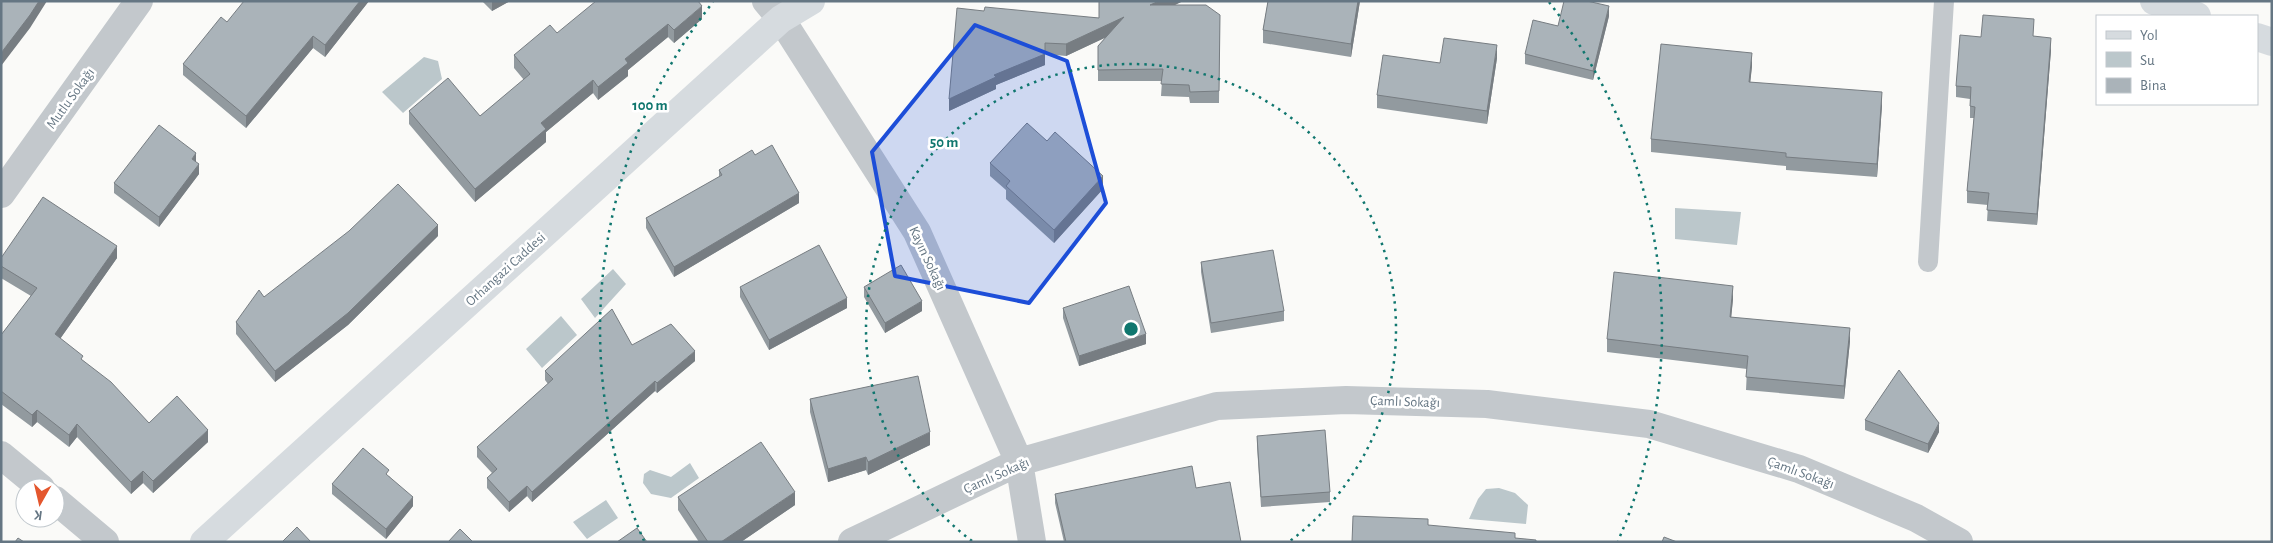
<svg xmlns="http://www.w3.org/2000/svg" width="2273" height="543" font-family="'Alegreya Sans',sans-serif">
<rect width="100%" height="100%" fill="#fafaf8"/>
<path fill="#bbc7cb" d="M 424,57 L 438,61 L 442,79 L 403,113 L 382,92 Z
M 1675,208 L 1741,212 L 1737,245 L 1675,239 Z
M 613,269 L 626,284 L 595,318 L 581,299 Z
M 561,316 L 577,335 L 542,368 L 526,349 Z
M 690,463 L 699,478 L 671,498 L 651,494 L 643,483 L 644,474 L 650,470 L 671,477 Z
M 1499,488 L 1515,493 L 1528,505 L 1526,524 L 1469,519 L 1478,499 L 1486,489 Z
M 606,500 L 618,518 L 587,539 L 573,522 Z"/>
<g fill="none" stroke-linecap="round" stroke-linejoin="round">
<path stroke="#c3c8cc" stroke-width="20" d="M 1928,262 L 1944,1"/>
<path stroke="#c3c8cc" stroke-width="28" d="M 766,1 L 781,19 L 917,232 L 1019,462 L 1032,542
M 1,194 L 139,1
M 1,455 L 41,488
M 55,500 L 105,542
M 852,542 L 1019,462 L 1217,406 L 1346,400 L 1487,404 L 1649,424 L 1799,469 L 1916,518 L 1959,542"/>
<path stroke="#d6dbdf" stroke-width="28" d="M 2154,1 L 2197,16
M 2257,37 L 2272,42
M 204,542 L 781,19 L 811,1"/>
</g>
<path fill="#929a9f" d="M 369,1 L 325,57 L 313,48 L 246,128 L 183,75 L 183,64 L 227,22 Z
M 482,1 L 510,1 L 492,11 Z
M 1099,1 L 1183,1 L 1175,5 L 1220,15 L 1219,103 L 1190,103 L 1189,97 L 1161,96 L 1162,81 L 1098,81 L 1098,46 L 1106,37 L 1066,56 L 1045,54 L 1045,65 L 996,85 L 996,89 L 949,111 L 984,11 L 1099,18 Z
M 1268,1 L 1360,1 L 1351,57 L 1263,43 L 1263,30 Z
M 1609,16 L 1593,80 L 1525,64 L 1525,54 L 1558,26 Z
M 702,19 L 674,43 L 668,37 L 628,70 L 628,76 L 598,100 L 593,93 L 546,132 L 546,142 L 475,202 L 409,124 L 409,111 L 480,116 L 524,80 L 514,68 L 514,55 L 557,33 Z
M 2033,36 L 2051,50 L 2037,225 L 1987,221 L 1988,205 L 1967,203 L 1967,191 L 1974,118 L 1970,118 L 1970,99 L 1956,97 L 1956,86 L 1981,37 Z
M 1497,58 L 1487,124 L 1377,108 L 1377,95 L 1440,63 Z
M 1752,66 L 1750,82 L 1882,105 L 1877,177 L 1786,170 L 1786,166 L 1651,152 L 1651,139 Z
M 1047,141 L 1103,189 L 1054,243 L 1006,199 L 1006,190 L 990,176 L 990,163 Z
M 755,155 L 799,203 L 674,277 L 646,228 L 646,218 L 719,177 L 719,170 Z
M 196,162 L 199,174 L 159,227 L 114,193 L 114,183 Z
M 438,236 L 348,325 L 275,382 L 236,334 L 236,322 L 264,297 Z
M 1,258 L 117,258 L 60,339 L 149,423 L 208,442 L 153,493 L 143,483 L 131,494 L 77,437 L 69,447 L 37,422 L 32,427 L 1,404 L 1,335 L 31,296 L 1,278 Z
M 1201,262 L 1284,311 L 1284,321 L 1211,333 L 1201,272 Z
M 740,287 L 847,308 L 769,350 L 740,297 Z
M 864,287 L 922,311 L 885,333 L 864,297 Z
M 1733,299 L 1731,317 L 1850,341 L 1844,399 L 1746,390 L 1747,369 L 1607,352 L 1607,339 Z
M 1063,308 L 1146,344 L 1079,366 L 1063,318 Z
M 632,345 L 695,361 L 657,393 L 655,391 L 532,502 L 527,496 L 509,512 L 487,488 L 487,478 L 492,473 L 477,457 L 477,447 L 548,384 L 545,380 L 545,371 Z
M 810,399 L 930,445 L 868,475 L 866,470 L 828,482 L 810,412 Z
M 1865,420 L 1939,432 L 1928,453 L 1865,430 Z
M 1257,436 L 1330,492 L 1330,502 L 1261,507 L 1257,446 Z
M 389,476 L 413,506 L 386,539 L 332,494 L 332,484 Z
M 1196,488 L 1241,542 L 1064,542 L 1055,503 L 1055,494 Z
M 678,497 L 795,505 L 741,542 L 699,542 L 678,510 Z"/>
<path fill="#777d82" d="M 39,1 L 47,1 L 30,28 L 1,66 L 1,53 Z
M 360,1 L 369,1 L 325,57 L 325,45 Z
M 492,1 L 510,1 L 492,11 Z
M 1159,1 L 1183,1 L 1150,17 L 1150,5 Z
M 1358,1 L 1360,1 L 1351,57 L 1351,44 Z
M 702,6 L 702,19 L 674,43 L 674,30 Z
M 1609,6 L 1609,16 L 1593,80 L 1593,71 Z
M 1124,17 L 1124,29 L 1066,56 L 1066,44 Z
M 668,24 L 668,37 L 628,70 L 628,76 L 598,100 L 598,87 L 625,59 Z
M 313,36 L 313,48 L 246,128 L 246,116 Z
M 2051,38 L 2051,50 L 2037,225 L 2037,214 Z
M 1045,43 L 1045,65 L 996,85 L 996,89 L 949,111 L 949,99 Z
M 1497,45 L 1497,58 L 1487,124 L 1487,111 Z
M 1752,53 L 1752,66 L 1749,95 L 1749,82 Z
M 593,80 L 593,93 L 546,132 L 546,142 L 475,202 L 475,189 L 541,123 Z
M 1882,92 L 1882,105 L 1877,177 L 1877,164 Z
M 196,153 L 196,163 L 192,159 Z
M 199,164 L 199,174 L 159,227 L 159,217 Z
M 1103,176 L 1103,189 L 1054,243 L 1054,230 Z
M 799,193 L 799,203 L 674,277 L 674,267 Z
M 438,225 L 438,236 L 348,325 L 275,382 L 275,371 Z
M 117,246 L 117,258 L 55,346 L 55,334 Z
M 1733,286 L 1733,299 L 1730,330 L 1730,317 Z
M 847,298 L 847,308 L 769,350 L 769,340 Z
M 922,301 L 922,311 L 885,333 L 885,323 Z
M 1850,328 L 1850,341 L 1844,399 L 1844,386 Z
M 1146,334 L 1146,344 L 1079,366 L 1079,356 Z
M 695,351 L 695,361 L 657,393 L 657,383 Z
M 655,381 L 655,391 L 532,502 L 532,492 Z
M 37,410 L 37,422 L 32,427 L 32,415 Z
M 1939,423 L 1939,432 L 1928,453 L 1928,444 Z
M 77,424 L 77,437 L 69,447 L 69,435 Z
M 208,430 L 208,442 L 153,493 L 153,481 Z
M 930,432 L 930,445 L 868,475 L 868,462 Z
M 866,457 L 866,470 L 828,482 L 828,469 Z
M 143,471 L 143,483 L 131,494 L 131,482 Z
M 527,486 L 527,496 L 509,512 L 509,502 Z
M 795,492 L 795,505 L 741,542 L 721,542 Z
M 413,497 L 413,506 L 386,539 L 386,529 Z"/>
<path fill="#aab3b9" stroke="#777d82" d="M 1,1 L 39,1 L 30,15 L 1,53 Z
M 244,1 L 360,1 L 325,45 L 313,36 L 246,116 L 183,64 L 221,17 L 227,22 Z
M 596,1 L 698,1 L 702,6 L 674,30 L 668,24 L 625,59 L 628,63 L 598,87 L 593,80 L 541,123 L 546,129 L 475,189 L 409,111 L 448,78 L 480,116 L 530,74 L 514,55 L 550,25 L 557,33 Z
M 1099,1 L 1159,1 L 1150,5 L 1206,5 L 1220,15 L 1219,91 L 1190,92 L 1189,85 L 1161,84 L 1163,69 L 1098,70 L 1098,46 L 1124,17 L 1066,44 L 1045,43 L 1045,54 L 994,75 L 996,77 L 949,99 L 957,8 L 984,11 L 985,7 L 1099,18 Z
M 1268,1 L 1358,1 L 1351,44 L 1263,30 Z
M 1564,1 L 1587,1 L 1609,6 L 1593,71 L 1525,54 L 1533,20 L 1558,26 Z
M 1983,15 L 2034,19 L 2033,36 L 2051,38 L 2037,214 L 1987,210 L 1989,193 L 1967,191 L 1975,107 L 1970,106 L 1971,87 L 1956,86 L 1960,35 L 1981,37 Z
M 1444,38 L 1497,45 L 1487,111 L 1377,95 L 1383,55 L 1440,63 Z
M 1661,44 L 1752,53 L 1749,82 L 1882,92 L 1877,164 L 1786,157 L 1786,153 L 1651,139 Z
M 1027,123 L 1047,141 L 1055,132 L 1103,176 L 1054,230 L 1006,186 L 1010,181 L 990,163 Z
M 159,125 L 196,153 L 192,159 L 199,164 L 159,217 L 114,183 Z
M 772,145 L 799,193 L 674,267 L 646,218 L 722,175 L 719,170 L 752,150 L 755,155 Z
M 398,184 L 438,225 L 348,313 L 275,371 L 236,322 L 259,290 L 264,297 L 349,231 Z
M 43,197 L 117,246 L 55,334 L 83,356 L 81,359 L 111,382 L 149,423 L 177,396 L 208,430 L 153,481 L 143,471 L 131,482 L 77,424 L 69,435 L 37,410 L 32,415 L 1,391 L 1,335 L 37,288 L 1,266 L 1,258 Z
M 819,245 L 847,298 L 769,340 L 740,287 Z
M 1273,250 L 1284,311 L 1211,323 L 1201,262 Z
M 901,265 L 922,301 L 885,323 L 864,287 Z
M 1614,272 L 1733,286 L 1730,317 L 1850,328 L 1844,386 L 1746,377 L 1748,356 L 1607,339 Z
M 1129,286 L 1146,334 L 1079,356 L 1063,308 Z
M 612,309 L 632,345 L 671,324 L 695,351 L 657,383 L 655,381 L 532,492 L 527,486 L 509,502 L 487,478 L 497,469 L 477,447 L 553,379 L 545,371 Z
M 1899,370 L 1939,423 L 1928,444 L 1865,420 Z
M 918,376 L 930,432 L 868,462 L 866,457 L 828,469 L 810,399 Z
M 1325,430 L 1330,492 L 1261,497 L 1257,436 Z
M 761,442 L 795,492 L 721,542 L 708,542 L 678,497 Z
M 363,448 L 389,470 L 386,474 L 413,497 L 386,529 L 332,484 Z
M 1192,466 L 1196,488 L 1230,482 L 1241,542 L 1066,542 L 1055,494 Z
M 1353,516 L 1428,519 L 1428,525 L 1515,533 L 1515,538 L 1536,540 L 1536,542 L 1352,542 Z
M 297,527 L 311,542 L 282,542 Z
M 637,528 L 647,542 L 617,542 Z
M 460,529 L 473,542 L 448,542 Z
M 1664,537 L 1677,542 L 1662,542 Z
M 18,538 L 24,542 L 15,542 Z"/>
<path fill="#1d4ed8" fill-opacity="0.2" stroke="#1d4ed8" stroke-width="4" stroke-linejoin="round" d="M 975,25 L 1067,61 L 1106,203 L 1029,303 L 895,276 L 872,152 Z"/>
<g fill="none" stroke="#0f766e" stroke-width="2.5" stroke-dasharray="2.5 5">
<path d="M972 541A265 265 0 1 1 1290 541"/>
<path d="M644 541A531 531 0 0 1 713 2M1549 2A531 531 0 0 1 1618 541"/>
</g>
<g text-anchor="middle" stroke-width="5" stroke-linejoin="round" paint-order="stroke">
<g font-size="14" fill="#657683" stroke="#fff">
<text transform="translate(70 98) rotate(-54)" y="5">Mutlu Sokağı</text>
<text transform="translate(928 258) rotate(65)" y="5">Kayın Sokağı</text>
<text transform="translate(505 269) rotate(-42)" y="5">Orhangazi Caddesi</text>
<text transform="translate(1405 401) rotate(2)" y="5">Çamlı Sokağı</text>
<text transform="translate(1801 472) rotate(20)" y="5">Çamlı Sokağı</text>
<text transform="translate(996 475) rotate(-24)" y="5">Çamlı Sokağı</text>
</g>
</g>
<circle cx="1131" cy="329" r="8" fill="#0f766e" stroke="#fff" stroke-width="2.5"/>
<g font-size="15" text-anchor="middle" font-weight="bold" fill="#0f766e" stroke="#fff" stroke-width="5" stroke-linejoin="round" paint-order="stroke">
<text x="650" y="110">100 m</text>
<text x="944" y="147">50 m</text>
</g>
<rect width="2273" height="543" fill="none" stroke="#657683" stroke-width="5"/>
<rect x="2096" y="15" width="162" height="90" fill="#ffffff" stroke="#c1c8cd"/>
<rect x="2106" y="31" width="25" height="8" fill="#d6dbdf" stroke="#c1c8cd"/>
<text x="2140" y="40" font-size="15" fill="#657683">Yol</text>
<rect x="2106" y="52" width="25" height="15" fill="#bbc7cb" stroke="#c1c8cd"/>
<text x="2140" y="65" font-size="15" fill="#657683">Su</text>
<rect x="2106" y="78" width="25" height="15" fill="#aab3b9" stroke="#c1c8cd"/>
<text x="2140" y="90" font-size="15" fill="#657683">Bina</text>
<g transform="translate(40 503) rotate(188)"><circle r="24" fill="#ffffff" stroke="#c1c8cd"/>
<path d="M0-4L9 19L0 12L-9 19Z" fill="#e4572e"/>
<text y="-8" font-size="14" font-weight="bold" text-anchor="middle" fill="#657683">K</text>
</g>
</svg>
